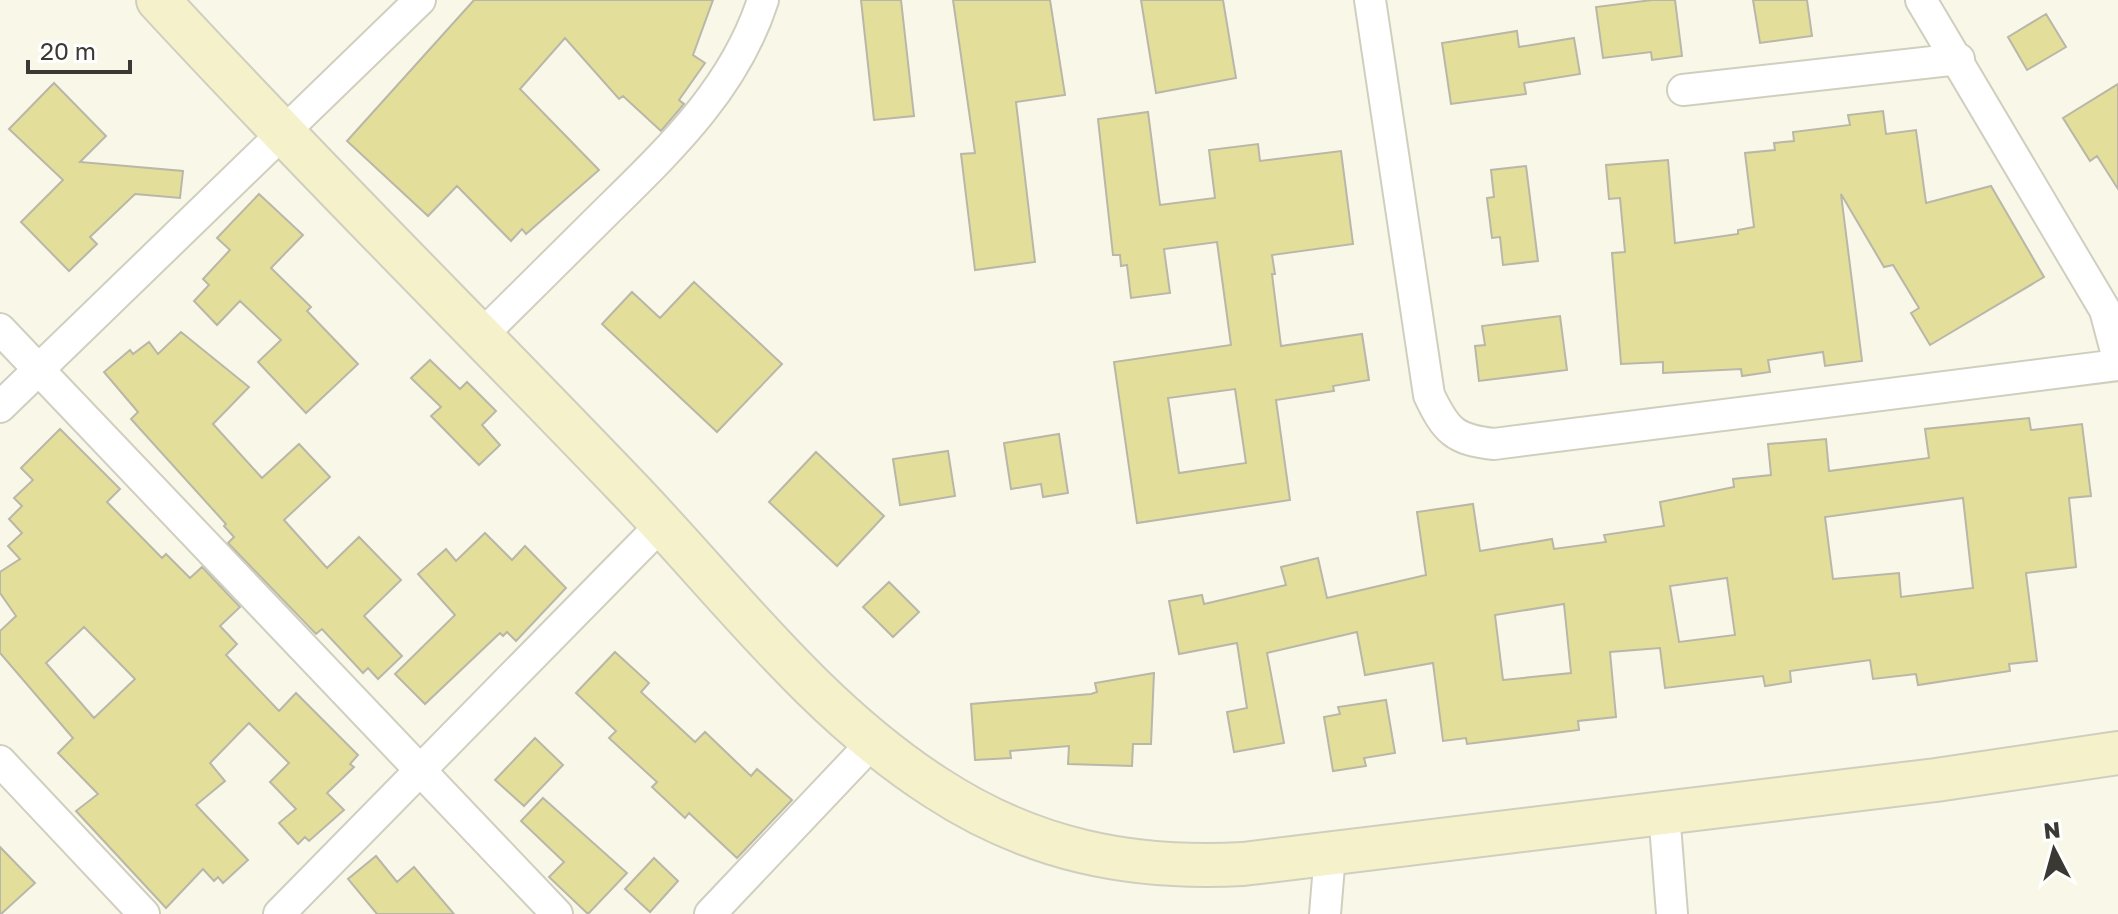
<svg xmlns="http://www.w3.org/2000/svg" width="2118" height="914" font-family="'Golos Text',sans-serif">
<rect width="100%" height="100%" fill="#f9f8e8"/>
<path fill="#e4de9b" stroke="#b8b7a8" stroke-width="2" fill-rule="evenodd" d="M 474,0 L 713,0 L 693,55 L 705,63 L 679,100 L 684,104 L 661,131 L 623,96 L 619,99 L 565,38 L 520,89 L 599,170 L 526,234 L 522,229 L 511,241 L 457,186 L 428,216 L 347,141 Z
M 861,0 L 901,0 L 914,116 L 874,120 Z
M 953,0 L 1050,0 L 1065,95 L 1016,102 L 1035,262 L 975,270 L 961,154 L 975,153 Z
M 1141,0 L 1223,0 L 1236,78 L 1156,93 Z
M 1652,0 L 1675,0 L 1682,56 L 1652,60 L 1651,52 L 1603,58 L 1596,7 Z
M 1753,0 L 1807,0 L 1812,36 L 1760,43 Z
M 2046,14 L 2066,47 L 2027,70 L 2008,37 Z
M 1517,31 L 1519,47 L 1574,38 L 1580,74 L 1524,83 L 1526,94 L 1451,104 L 1442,43 Z
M 54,83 L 106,136 L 80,162 L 183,171 L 180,198 L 135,194 L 90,237 L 97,244 L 69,271 L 21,222 L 63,180 L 9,129 Z
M 2118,84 L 2118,189 L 2097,156 L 2090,161 L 2063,118 Z
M 1883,111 L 1886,134 L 1916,130 L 1926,203 L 1991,186 L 2044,277 L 1930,345 L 1911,313 L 1919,308 L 1893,265 L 1884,267 L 1841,194 L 1862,361 L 1825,366 L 1823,352 L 1768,360 L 1770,372 L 1742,376 L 1741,369 L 1663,373 L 1663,362 L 1621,364 L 1612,253 L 1625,252 L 1620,198 L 1609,199 L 1606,165 L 1668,160 L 1675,243 L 1738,234 L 1738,230 L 1754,227 L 1745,153 L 1775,150 L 1774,143 L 1794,141 L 1793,132 L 1850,125 L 1848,115 Z
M 1148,112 L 1160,205 L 1215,198 L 1209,150 L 1258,144 L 1260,161 L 1341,151 L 1353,244 L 1272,255 L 1275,274 L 1272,274 L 1281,346 L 1362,334 L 1369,380 L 1333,386 L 1334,391 L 1276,400 L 1290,500 L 1137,523 L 1114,362 L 1231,345 L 1217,242 L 1164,249 L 1170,293 L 1131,298 L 1127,265 L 1121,266 L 1120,255 L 1113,255 L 1098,119 ZM 1235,389 L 1246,463 L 1179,473 L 1168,398 Z
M 1526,166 L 1538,261 L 1503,265 L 1500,237 L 1492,238 L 1487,198 L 1494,197 L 1491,170 Z
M 259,194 L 303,235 L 271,268 L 311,307 L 307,311 L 358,364 L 306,413 L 258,362 L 281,340 L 240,301 L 217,325 L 194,301 L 209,285 L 203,279 L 230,250 L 217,238 Z
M 694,282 L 782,364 L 717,432 L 602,324 L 632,292 L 660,318 Z
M 1560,316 L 1567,370 L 1479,381 L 1475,346 L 1485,345 L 1482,326 Z
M 181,332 L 249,387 L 213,424 L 262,478 L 299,444 L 330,477 L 284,520 L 327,568 L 359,537 L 401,580 L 364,616 L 402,656 L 378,679 L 368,668 L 363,673 L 322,629 L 316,634 L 228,543 L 234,537 L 224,526 L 226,524 L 131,419 L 138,412 L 104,372 L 130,350 L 133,354 L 149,342 L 158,354 Z
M 430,360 L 460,389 L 467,382 L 496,411 L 482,425 L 500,445 L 479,465 L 431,416 L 441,407 L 411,378 Z
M 2029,418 L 2031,430 L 2082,424 L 2091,496 L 2069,498 L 2076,567 L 2026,573 L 2037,661 L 2009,664 L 2010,671 L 1918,685 L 1916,674 L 1873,679 L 1870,660 L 1790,671 L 1791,682 L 1765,686 L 1763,676 L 1665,688 L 1660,648 L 1610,652 L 1616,717 L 1578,721 L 1579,730 L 1467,744 L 1466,738 L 1443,741 L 1433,663 L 1365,675 L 1357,632 L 1267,653 L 1284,743 L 1234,752 L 1227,712 L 1247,708 L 1237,643 L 1179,654 L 1169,601 L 1202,595 L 1204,604 L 1286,585 L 1281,567 L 1318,558 L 1327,598 L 1426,575 L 1417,512 L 1473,504 L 1480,551 L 1552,539 L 1554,549 L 1606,542 L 1604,535 L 1664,526 L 1660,502 L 1734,487 L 1733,479 L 1771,475 L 1768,444 L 1826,439 L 1829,471 L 1929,458 L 1925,429 ZM 1963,498 L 1973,588 L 1901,597 L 1899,573 L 1833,579 L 1825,517 ZM 1727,578 L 1735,635 L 1679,642 L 1670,586 ZM 1564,604 L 1571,673 L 1503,680 L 1495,615 Z
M 60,429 L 120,489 L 107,502 L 162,558 L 166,554 L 190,578 L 202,567 L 240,607 L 220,626 L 237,644 L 226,655 L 279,711 L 296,693 L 358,755 L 350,764 L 354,767 L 327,793 L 344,810 L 309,841 L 305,837 L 298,844 L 279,823 L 296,809 L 270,782 L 289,763 L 249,723 L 210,763 L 225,781 L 196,805 L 248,860 L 223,883 L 218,877 L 214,881 L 203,869 L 166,908 L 76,811 L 98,794 L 58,753 L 73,738 L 0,653 L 0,631 L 16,616 L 0,593 L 0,572 L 20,559 L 8,546 L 22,533 L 9,519 L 22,506 L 14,498 L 33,480 L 21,468 ZM 84,627 L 135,679 L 94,718 L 46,663 Z
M 1059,434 L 1068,493 L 1043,497 L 1041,484 L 1011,489 L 1004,443 Z
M 948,451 L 955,496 L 900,505 L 893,459 Z
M 816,452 L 884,516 L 837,566 L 769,502 Z
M 485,533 L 512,560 L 525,546 L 566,588 L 516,641 L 507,632 L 503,636 L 500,633 L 425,704 L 395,674 L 455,615 L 418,574 L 446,549 L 456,561 Z
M 889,582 L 919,612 L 893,637 L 863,607 Z
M 615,652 L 649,683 L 641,692 L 695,742 L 705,732 L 751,776 L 757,769 L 792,800 L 737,858 L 689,813 L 685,818 L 652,787 L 657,782 L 609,738 L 616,731 L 576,693 Z
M 1154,673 L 1151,744 L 1133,744 L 1132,766 L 1068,764 L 1069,746 L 1010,751 L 1011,758 L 975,760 L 971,704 L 1091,694 L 1097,692 L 1095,683 Z
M 1386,700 L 1395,753 L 1364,758 L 1366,766 L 1333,771 L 1324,717 L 1340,714 L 1338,707 Z
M 535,738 L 563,765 L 524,806 L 495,780 Z
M 543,798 L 627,873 L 588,914 L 549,877 L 564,862 L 521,821 Z
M 0,847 L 35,883 L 1,914 L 0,914 Z
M 376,856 L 397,882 L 414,867 L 454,914 L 377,914 L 348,879 Z
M 654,858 L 678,881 L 650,912 L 625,889 Z"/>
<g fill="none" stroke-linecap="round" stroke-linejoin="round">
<defs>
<path id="street" d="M 1370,0 L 1429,395 C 1446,431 1455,440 1494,444 L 2118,365
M 1921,0 L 2105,310 L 2118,359
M 1683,90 L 1959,59
M 0,329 L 557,914
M 482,335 C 524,293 566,252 608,210 C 672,147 735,87 763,0
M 0,407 L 420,0
M 0,761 L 144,914
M 1664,812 L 1672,914
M 279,914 L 662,524
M 710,914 L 872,743
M 1325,914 L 1330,854"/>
<path id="secondary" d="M 158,0 C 311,166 471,324 627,487 C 726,590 814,709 935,787 C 1031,850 1130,870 1243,864 L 1936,780 L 2118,753"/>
</defs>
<use href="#street" stroke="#d0cfbf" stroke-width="34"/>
<use href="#secondary" stroke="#d0cfbf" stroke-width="46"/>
<use href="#street" stroke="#fff" stroke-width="30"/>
<use href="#secondary" stroke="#f5f1ca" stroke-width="42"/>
</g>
<g transform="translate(2054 850) rotate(354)" stroke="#ffffff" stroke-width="6" paint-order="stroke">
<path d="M0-6L14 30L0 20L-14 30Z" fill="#3a3933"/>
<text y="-12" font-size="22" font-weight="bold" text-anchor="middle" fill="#3a3933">N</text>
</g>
<path d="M28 60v12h102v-12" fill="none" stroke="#3a3933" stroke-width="4"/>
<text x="40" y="60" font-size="24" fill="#3a3933" stroke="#ffffff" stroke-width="6" paint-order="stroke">20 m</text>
</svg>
